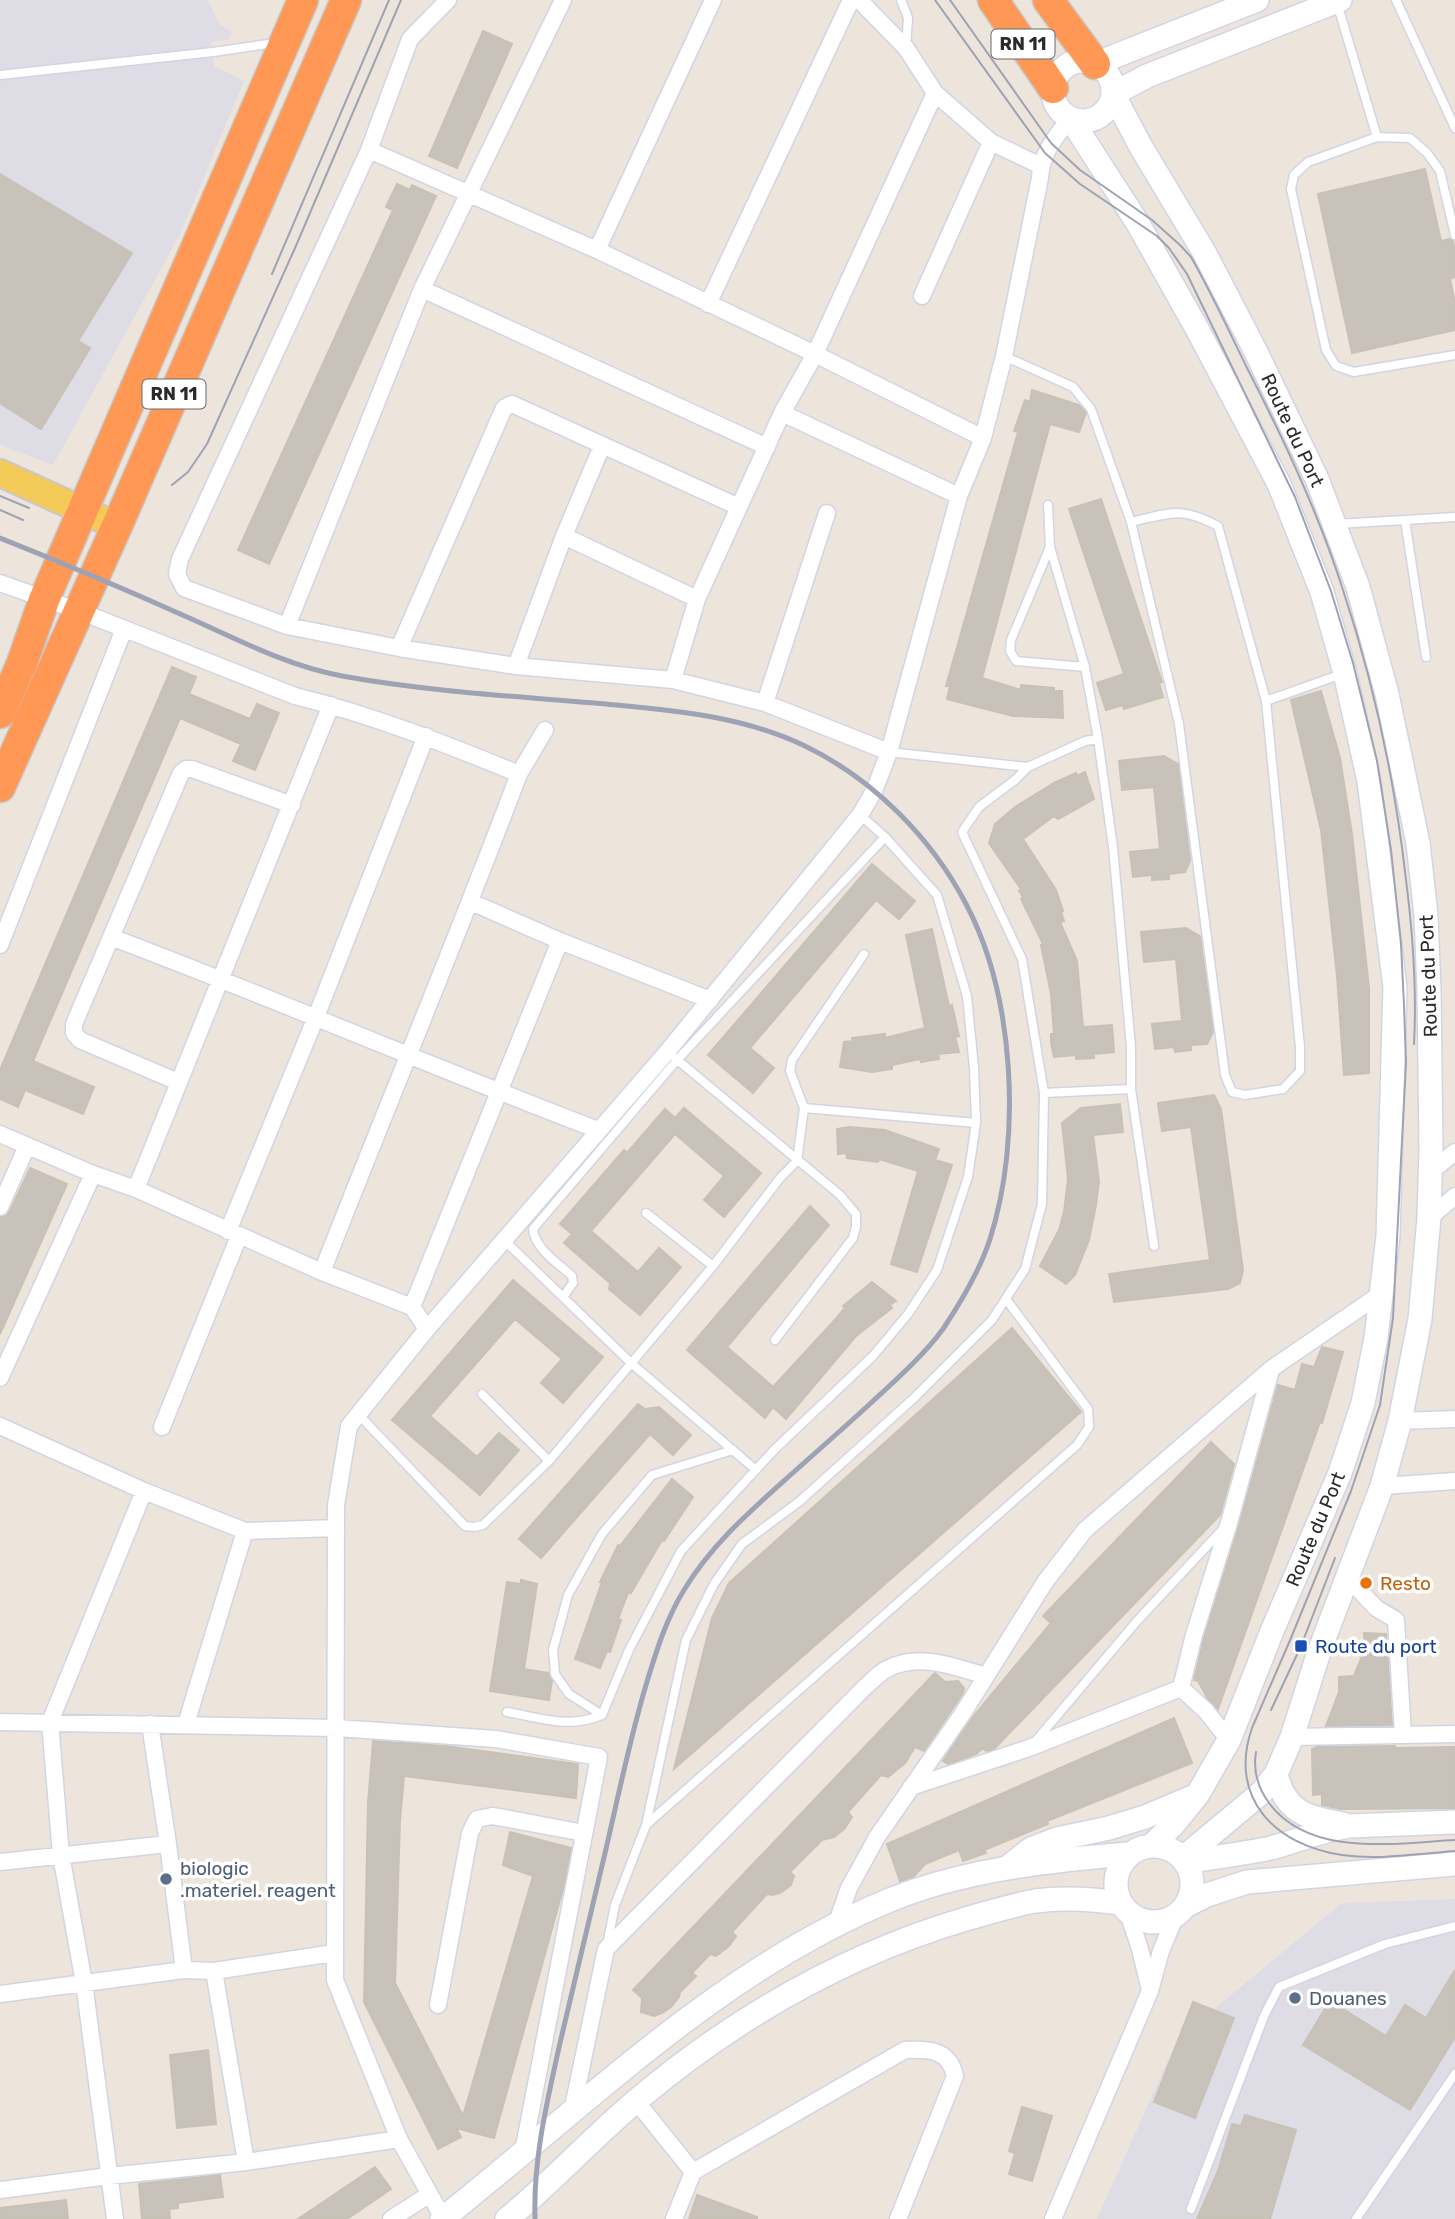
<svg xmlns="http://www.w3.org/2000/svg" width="1455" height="2219" font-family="Rubik,sans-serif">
<rect width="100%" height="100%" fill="#ede5dc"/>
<path fill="#dedce5" d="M 0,0 L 208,0 L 219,24 L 232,32 L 229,39 L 211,42 L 214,66 L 244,81 L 180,234 L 53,465 L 0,445 Z
M 1455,1899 L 1455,2219 L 1097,2219 L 1177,2040 L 1342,1903 Z"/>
<path fill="#c8c2bb" stroke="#c8c1b5" stroke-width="2" d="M 483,31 L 512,44 L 457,168 L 429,156 Z
M 1425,169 L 1441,241 L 1450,239 L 1453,241 L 1455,251 L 1455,277 L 1450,279 L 1455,303 L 1455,330 L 1352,353 L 1318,194 Z
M 0,174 L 132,253 L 78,341 L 90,348 L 41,429 L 0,403 Z
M 397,184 L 410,190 L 412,185 L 436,196 L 269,564 L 238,550 L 393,210 L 386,207 Z
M 1032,390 L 1079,405 L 1086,413 L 1079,432 L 1050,424 L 982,678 L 1021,690 L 1021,685 L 1054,688 L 1054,691 L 1062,691 L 1063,718 L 1013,716 L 947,699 L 950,686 L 946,686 L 1018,432 L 1014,431 L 1025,400 L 1030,402 Z
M 1101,499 L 1162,682 L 1159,683 L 1163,697 L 1124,709 L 1123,705 L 1106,710 L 1097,683 L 1124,674 L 1069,509 Z
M 172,667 L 196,677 L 189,694 L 250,719 L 257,704 L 279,713 L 255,770 L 233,761 L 241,744 L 180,718 L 33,1061 L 94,1087 L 83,1114 L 25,1090 L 18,1107 L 0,1099 L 0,1070 Z
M 1321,691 L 1340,758 L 1352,834 L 1369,988 L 1369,1073 L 1344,1075 L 1337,976 L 1321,830 L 1291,700 Z
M 1164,756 L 1178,764 L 1190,861 L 1185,872 L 1169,874 L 1169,879 L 1152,880 L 1152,875 L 1133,877 L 1130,852 L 1160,849 L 1154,787 L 1122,790 L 1119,761 Z
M 1085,772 L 1094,799 L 1058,819 L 1054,816 L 1023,839 L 1056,890 L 1063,911 L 1061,912 L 1064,921 L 1060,922 L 1077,961 L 1083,1027 L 1112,1025 L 1114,1052 L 1094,1054 L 1094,1058 L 1076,1059 L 1076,1055 L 1054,1057 L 1051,1043 L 1051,1034 L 1054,1034 L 1051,994 L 1041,945 L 1043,944 L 1021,899 L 1023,897 L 1019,891 L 1021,889 L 989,843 L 995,824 L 1015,807 L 1054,783 L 1076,773 L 1077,776 Z
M 872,864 L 915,901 L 899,919 L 876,900 L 750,1048 L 774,1068 L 753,1093 L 708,1055 Z
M 1186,928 L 1200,936 L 1213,1032 L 1207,1044 L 1191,1045 L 1191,1050 L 1175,1052 L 1174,1047 L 1155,1049 L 1152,1024 L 1182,1021 L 1176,959 L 1144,962 L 1141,932 Z
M 932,929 L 949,1006 L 952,1005 L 959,1036 L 955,1037 L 959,1052 L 938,1054 L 939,1059 L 921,1062 L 920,1059 L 892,1065 L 892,1069 L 872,1072 L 840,1067 L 844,1042 L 853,1041 L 852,1038 L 885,1034 L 885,1038 L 925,1028 L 906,935 Z
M 1214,1095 L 1221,1109 L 1243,1270 L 1240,1283 L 1228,1289 L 1114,1302 L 1109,1274 L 1210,1260 L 1191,1127 L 1162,1131 L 1158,1103 Z
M 1120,1104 L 1123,1132 L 1093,1135 L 1099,1181 L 1096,1205 L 1089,1240 L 1075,1275 L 1066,1284 L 1040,1266 L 1059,1230 L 1064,1212 L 1068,1179 L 1062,1123 L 1081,1108 Z
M 684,1108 L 761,1173 L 724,1217 L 704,1200 L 724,1176 L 675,1134 L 591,1231 L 638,1272 L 659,1248 L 681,1267 L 640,1315 L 609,1289 L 610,1283 L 564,1243 L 572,1234 L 560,1224 L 624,1150 L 627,1153 L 665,1109 L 675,1118 Z
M 849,1127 L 885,1130 L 939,1149 L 935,1160 L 952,1165 L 917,1272 L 891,1264 L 918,1171 L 879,1159 L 878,1162 L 847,1158 L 846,1153 L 838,1154 L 837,1129 Z
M 30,1168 L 67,1184 L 0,1334 L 0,1217 L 6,1216 L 10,1211 Z
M 810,1206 L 829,1225 L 727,1347 L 773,1387 L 832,1323 L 845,1308 L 843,1306 L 872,1282 L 896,1301 L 890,1305 L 892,1308 L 856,1336 L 786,1419 L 773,1407 L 765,1418 L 687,1350 Z
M 513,1280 L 603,1357 L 563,1403 L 541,1383 L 562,1359 L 515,1319 L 430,1416 L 477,1457 L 499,1433 L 519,1450 L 480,1495 L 392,1420 Z
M 1012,1328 L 1081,1412 L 674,1769 L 712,1618 L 729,1583 Z
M 1322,1347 L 1343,1352 L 1322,1423 L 1320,1422 L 1218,1709 L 1208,1699 L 1198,1681 L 1194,1680 L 1204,1638 L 1239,1526 L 1278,1385 L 1295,1390 L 1302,1364 L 1314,1367 Z
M 638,1404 L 645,1409 L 659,1407 L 691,1435 L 673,1455 L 650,1434 L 541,1558 L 519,1539 Z
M 1211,1442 L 1234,1464 L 1220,1515 L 994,1749 L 986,1751 L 983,1748 L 976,1754 L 948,1764 L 943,1761 L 972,1718 L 1051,1623 L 1043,1616 Z
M 672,1479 L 693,1497 L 664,1541 L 662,1540 L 631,1593 L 628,1593 L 618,1619 L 621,1620 L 610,1652 L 607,1651 L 600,1668 L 575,1659 L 602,1582 L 600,1582 L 618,1545 L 620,1546 Z
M 521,1580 L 537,1584 L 524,1669 L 548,1673 L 552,1681 L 549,1700 L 490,1691 L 507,1582 L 521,1584 Z
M 1364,1633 L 1386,1634 L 1392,1725 L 1326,1726 L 1339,1692 L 1339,1677 L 1354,1676 L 1365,1649 Z
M 935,1673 L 945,1682 L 958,1681 L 964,1688 L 963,1693 L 924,1751 L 915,1747 L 905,1763 L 893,1773 L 888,1777 L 881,1775 L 848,1812 L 852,1817 L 844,1829 L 834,1837 L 822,1840 L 790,1872 L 794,1876 L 791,1885 L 780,1893 L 772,1895 L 767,1894 L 732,1932 L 736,1936 L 729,1946 L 716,1956 L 710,1954 L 692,1973 L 696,1976 L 680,1992 L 679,1997 L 671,2007 L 662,2013 L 654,2016 L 641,2012 L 642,1998 L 633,1990 Z
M 1174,1718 L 1192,1763 L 1047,1821 L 1048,1824 L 984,1850 L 986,1853 L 963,1861 L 959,1850 L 925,1864 L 913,1877 L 900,1881 L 887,1844 Z
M 373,1741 L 445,1746 L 578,1764 L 576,1798 L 404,1776 L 400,1820 L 395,1983 L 463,2116 L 533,1876 L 503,1865 L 510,1832 L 571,1848 L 563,1889 L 494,2138 L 456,2128 L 461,2137 L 438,2149 L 364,2002 L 368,1803 Z
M 1395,1746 L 1396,1748 L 1455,1747 L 1455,1808 L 1341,1809 L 1322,1805 L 1322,1794 L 1313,1795 L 1312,1749 L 1317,1747 Z
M 1455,1970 L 1455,2037 L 1410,2110 L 1303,2045 L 1330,2001 L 1386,2036 L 1405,2005 L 1426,2018 Z
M 1193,2002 L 1234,2018 L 1195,2118 L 1154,2102 Z
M 208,2050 L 216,2124 L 177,2128 L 170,2055 Z
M 1022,2107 L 1052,2116 L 1032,2181 L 1009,2174 L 1015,2153 L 1009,2151 Z
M 1245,2115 L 1296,2130 L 1270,2219 L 1197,2219 L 1218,2171 L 1232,2124 L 1241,2126 Z
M 375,2167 L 391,2189 L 347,2219 L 298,2219 Z
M 220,2175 L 223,2197 L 178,2203 L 178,2208 L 169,2209 L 170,2219 L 142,2219 L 139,2184 Z
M 697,2195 L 757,2217 L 757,2219 L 689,2219 Z
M 66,2200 L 68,2219 L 0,2219 L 0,2208 Z"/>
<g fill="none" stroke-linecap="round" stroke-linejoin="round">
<defs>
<path id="lane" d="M 901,0 L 908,18 L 906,48
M 1396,0 L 1455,128
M 1337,3 L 1377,137
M 0,75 L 213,52 L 275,43
M 1455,235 L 1440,171 L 1427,153 L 1410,138 L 1377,137 L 1308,162 L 1294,175 L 1291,189 L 1326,350 L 1336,366 L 1354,372 L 1455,355
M 1004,356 L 1073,387 L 1091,409 L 1131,522 L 1179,724 L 1225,1075 L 1232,1092 L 1245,1095 L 1283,1089 L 1300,1071 L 1300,1047 L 1266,701 L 1218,526 C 1180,506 1171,513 1131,522
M 1048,505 L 1050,547 L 1085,667 L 1098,739 L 1113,847 L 1131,1047 L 1131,1089 L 1154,1246
M 1405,520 L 1426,657
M 1337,524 L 1455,517
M 1050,547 L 1011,640 L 1010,651 L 1016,661 L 1085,667
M 1266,701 L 1342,674
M 889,752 L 1028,767 L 1085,741 L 1098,739
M 675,1058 L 840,1195 L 856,1214 L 856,1227 L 853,1238 L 775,1340
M 1044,1093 L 1131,1089
M 804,1108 L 976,1123
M 646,1213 L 713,1266
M 504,1240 L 631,1363 L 756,1470
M 563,1297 L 573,1283 L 572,1276 C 558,1263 535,1249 533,1229 L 677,1060 L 885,837
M 482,1394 L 549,1461
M 358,1414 L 465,1526 L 474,1527 L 483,1525 L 549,1461 L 713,1266 L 780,1178 L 797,1161 L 804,1108 L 790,1071 L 792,1060 L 864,954
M 507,1712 C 541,1718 569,1729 602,1715 L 629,1650 L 681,1551 L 775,1449 L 873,1356 L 908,1314 L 937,1270 L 968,1177 L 976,1123 L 974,1068 L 967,996 L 937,895 L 885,837 L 860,815
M 602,1715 L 569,1694 L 555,1674 L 553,1650 L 568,1595 L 602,1534 L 652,1475 L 733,1450
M 1034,1743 L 1137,1621 L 1222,1530
M 646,1825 L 1077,1445 L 1089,1427 L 1088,1409 L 1006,1299
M 607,1945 L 615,1905 L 646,1825 L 686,1640 L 714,1584 L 742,1544 L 800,1501 L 914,1398 L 992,1320 L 1025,1269 L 1042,1204 L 1044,1093 L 1022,959 L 962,832 L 979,807 L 1015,780 L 1028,767
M 1191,2209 L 1264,2016 L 1279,1987 L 1385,1944 L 1455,1926
M 1356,2219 L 1455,2074"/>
<path id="street" d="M 448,0 L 410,39 L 369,150 L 180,559 L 177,574 L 184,588 L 287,626 L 399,648 L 516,666 L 673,680 L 765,703 L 889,752
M 859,0 L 906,48 L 935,93 L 991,142 L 1041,166
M 369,150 L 597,250 L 815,354 L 983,438
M 597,250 L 713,0
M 422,289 L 767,447
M 922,296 L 991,142
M 708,304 L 851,0
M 782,413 L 959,496
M 564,536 L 697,599
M 0,583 L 79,611 L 295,696 C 372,715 446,744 519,774 L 545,730
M 287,626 L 422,289 L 563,0
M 399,648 L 504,408 L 512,404 L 739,507
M 516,666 L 564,536 L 602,446
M 673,680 L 697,599 L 782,413 L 815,354 L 935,93
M 765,703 L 827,513
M 471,902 L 560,941 L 710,1000
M 111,937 C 275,999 435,1068 598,1130
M 0,945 L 124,629
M 178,1082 L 80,1040 L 74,1033 L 74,1024 L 181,773 L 186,769 L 192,769 L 292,805
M 0,1134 L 93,1174 L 136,1189 L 322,1272 L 412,1307 L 427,1329
M 1429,1173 L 1455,1152
M 136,1189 L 331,705
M 0,1207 L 27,1146
M 1429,1218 L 1455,1196
M 228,1231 L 316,1017 L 426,736
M 322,1272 C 387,1106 456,941 519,774
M 412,1307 L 560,941
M 0,1378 L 93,1174
M 1400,1421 L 1455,1419
M 0,1426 L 144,1491 L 245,1531 L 336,1528
M 162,1427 L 239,1236
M 1382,1486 L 1455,1481
M 1348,1578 L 1376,1608 L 1396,1620 L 1403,1735
M 1181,1688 L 1194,1635 L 1229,1523 L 1271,1370
M 1181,1688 L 1206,1711 L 1229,1740
M 0,1722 L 337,1728 L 496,1739 L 599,1757 L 523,2152
M 150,1724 L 168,1844 L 184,1970
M 186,1724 L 245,1531
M 1292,1737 L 1455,1734
M 911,1787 L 1029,1748 L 1181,1688
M 0,1862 L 168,1844
M 1128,1913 L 1140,1949 L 1149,1986
M 836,1925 L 849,1888 L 877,1837 L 963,1713 L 1045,1582 L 1085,1530 L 1271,1369 L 1382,1293
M 214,1971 L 246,2162
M 0,1994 L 184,1970 L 214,1971 L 334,1953
M 438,2005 L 470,1833 L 477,1819 L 492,1816 L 504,1818 L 584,1833
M 636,2101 L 693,2172
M 572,2112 L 606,1949 L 865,1687 C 872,1681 879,1673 887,1669 C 919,1652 955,1667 986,1676
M 0,2190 L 109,2176 L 246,2162 L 399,2139
M 443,2218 L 399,2139 L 335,1980 L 336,1505 L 349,1426 L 427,1329 L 667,1052 L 860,815 L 874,791 L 889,752 L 959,496 L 983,438 L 1004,356 L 1040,178 C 1041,153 1056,137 1070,118
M 115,2219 L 84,1983 L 61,1855 L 50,1722 L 144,1491
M 391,2219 L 430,2194
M 674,2219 L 693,2172 L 905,2050 C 929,2049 949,2049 955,2076 L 898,2219
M 1053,2219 L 1150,1991 L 1161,1951 L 1176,1915"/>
<path id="secondary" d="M1053 91a30 30 0 1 1 60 0a30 30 0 1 1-60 0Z
M 1095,64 L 1257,0
M 1070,118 L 1137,222 L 1195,325 L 1279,484 L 1322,592 L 1345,673 L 1369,781 L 1395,987 L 1388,1236 L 1376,1338 L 1363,1403 L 1340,1473 L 1272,1631 L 1229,1740 L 1198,1794 L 1173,1825 L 1152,1845
M 1276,1774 C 1285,1813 1308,1818 1343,1824
M1116 1884a38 38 0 1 1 76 0a38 38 0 1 1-76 0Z
M 1183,1858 L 1261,1793 L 1276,1774 L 1292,1737 L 1319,1652 L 1382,1486 L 1400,1421 L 1420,1319 L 1429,1218 L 1431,1149 L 1429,990 L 1426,915 L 1418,843 L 1387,694 L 1358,587 L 1317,479 L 1255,350 L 1204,252 L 1141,147 L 1113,94 L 1147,76 L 1340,0
M 1185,1862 C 1214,1857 1243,1854 1271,1848 C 1298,1841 1322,1830 1349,1826 L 1455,1822
M 1007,1868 L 1031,1849 L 1057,1839 L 1109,1828 L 1145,1817 L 1195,1796
M 1185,1906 L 1207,1895 L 1247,1882 L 1455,1864
M 442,2219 C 585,2106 719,1970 890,1900 C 963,1870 1051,1860 1129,1854
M 507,2219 C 552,2182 592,2138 636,2101 C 733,2019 846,1954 969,1918 C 991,1912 1013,1905 1035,1901 C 1064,1897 1092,1899 1120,1903"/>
<path id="primary" d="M 0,473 L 117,526"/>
<path id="highway" d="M 993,0 L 1053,88
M 1048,0 L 1095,64
M 0,713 L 22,663 L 44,600 L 303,0
M 0,787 L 117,526 L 346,0"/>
</defs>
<use href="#lane" stroke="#d1d5e3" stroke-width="11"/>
<use href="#street" stroke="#d1d5e3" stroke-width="19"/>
<use href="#secondary" stroke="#d1d5e3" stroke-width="26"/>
<use href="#primary" stroke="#c8c8c8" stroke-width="30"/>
<use href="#highway" stroke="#c8c8c8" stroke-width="33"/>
<use href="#lane" stroke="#fff" stroke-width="8"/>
<use href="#street" stroke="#fff" stroke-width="16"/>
<use href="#secondary" stroke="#fff" stroke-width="23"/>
<use href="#primary" stroke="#f4ca59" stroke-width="26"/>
<use href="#highway" stroke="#ff9854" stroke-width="30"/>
<path stroke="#9ea2b5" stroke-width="2" d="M 935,0 L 1045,153 L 1080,184 L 1157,236 L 1169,248 L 1187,274 L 1295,497 L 1331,591 L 1353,663 L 1377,761 L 1391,850 L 1401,944 L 1404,1005 L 1406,1062 L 1393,1318 L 1380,1405 L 1351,1491 L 1291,1638 L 1252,1728 C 1228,1797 1274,1845 1342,1855 C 1379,1860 1418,1854 1455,1851
M 950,0 L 1051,143 L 1080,170 L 1152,220 L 1180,245 L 1191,257 C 1211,292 1228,329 1246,366 C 1283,438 1318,512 1343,590 C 1374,684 1395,781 1406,880 C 1413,935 1417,988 1414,1044
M 272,274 L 389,0
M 172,485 L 188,472 L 207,444 L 295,248 L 401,0
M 0,496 L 29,508
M 0,510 L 23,520
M 1271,1710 L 1301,1646 L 1335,1558
M 1256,1752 C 1253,1770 1258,1788 1269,1803 C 1310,1858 1395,1843 1455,1840"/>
<path stroke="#9ea2b5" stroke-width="5" d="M 0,538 C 63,563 125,589 187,617 C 237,639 287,666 342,676 C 425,691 510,696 595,703 C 666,710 739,714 805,746 C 873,779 931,837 966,904 C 1015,997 1022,1139 990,1239 C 980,1270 961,1302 943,1329 C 923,1356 897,1379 872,1402 C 847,1425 822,1447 796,1470 C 755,1507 713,1542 684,1590 C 666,1619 656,1652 646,1685 C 628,1745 616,1808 601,1870 C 587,1928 574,1986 560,2043 C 547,2102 533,2159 535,2219"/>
</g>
<circle fill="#e8710a" stroke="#fff" stroke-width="2.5" cx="1366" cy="1583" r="7"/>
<rect fill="#1a4fb4" stroke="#fff" stroke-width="2.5" x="1294" y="1639" width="14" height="14" rx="3.5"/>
<g fill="#5c6f8a" stroke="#fff" stroke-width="2.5">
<circle cx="166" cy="1879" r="7"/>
<circle cx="1295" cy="1998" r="7"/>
</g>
<g text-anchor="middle" stroke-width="7" stroke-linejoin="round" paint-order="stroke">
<g fill="#fff" stroke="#6a6a6a" stroke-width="2">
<rect x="991.5" y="29.5" width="63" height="29" rx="5"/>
<rect x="142.5" y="379.5" width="63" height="29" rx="5"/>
</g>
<g font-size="18" font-weight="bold" fill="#2a2a2a">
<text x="1023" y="50">RN 11</text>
<text x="174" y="400">RN 11</text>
</g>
<g font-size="19" fill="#2a2a2a" stroke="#fff">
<text transform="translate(1293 430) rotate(65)" y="7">Route du Port</text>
<text transform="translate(1428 976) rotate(-92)" y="7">Route du Port</text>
<text transform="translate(1315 1529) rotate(-67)" y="7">Route du Port</text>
</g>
<g font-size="19" fill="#c56008" stroke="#fff" text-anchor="start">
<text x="1380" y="1590">Resto</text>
</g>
<g font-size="19" fill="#164399" stroke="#fff" text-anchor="start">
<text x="1315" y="1653">Route du port</text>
</g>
<g font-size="19" fill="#4e5e75" stroke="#fff" text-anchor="start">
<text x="180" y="1875">biologic<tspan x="180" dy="22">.materiel. reagent</tspan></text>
<text x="1309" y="2005">Douanes</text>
</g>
</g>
</svg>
